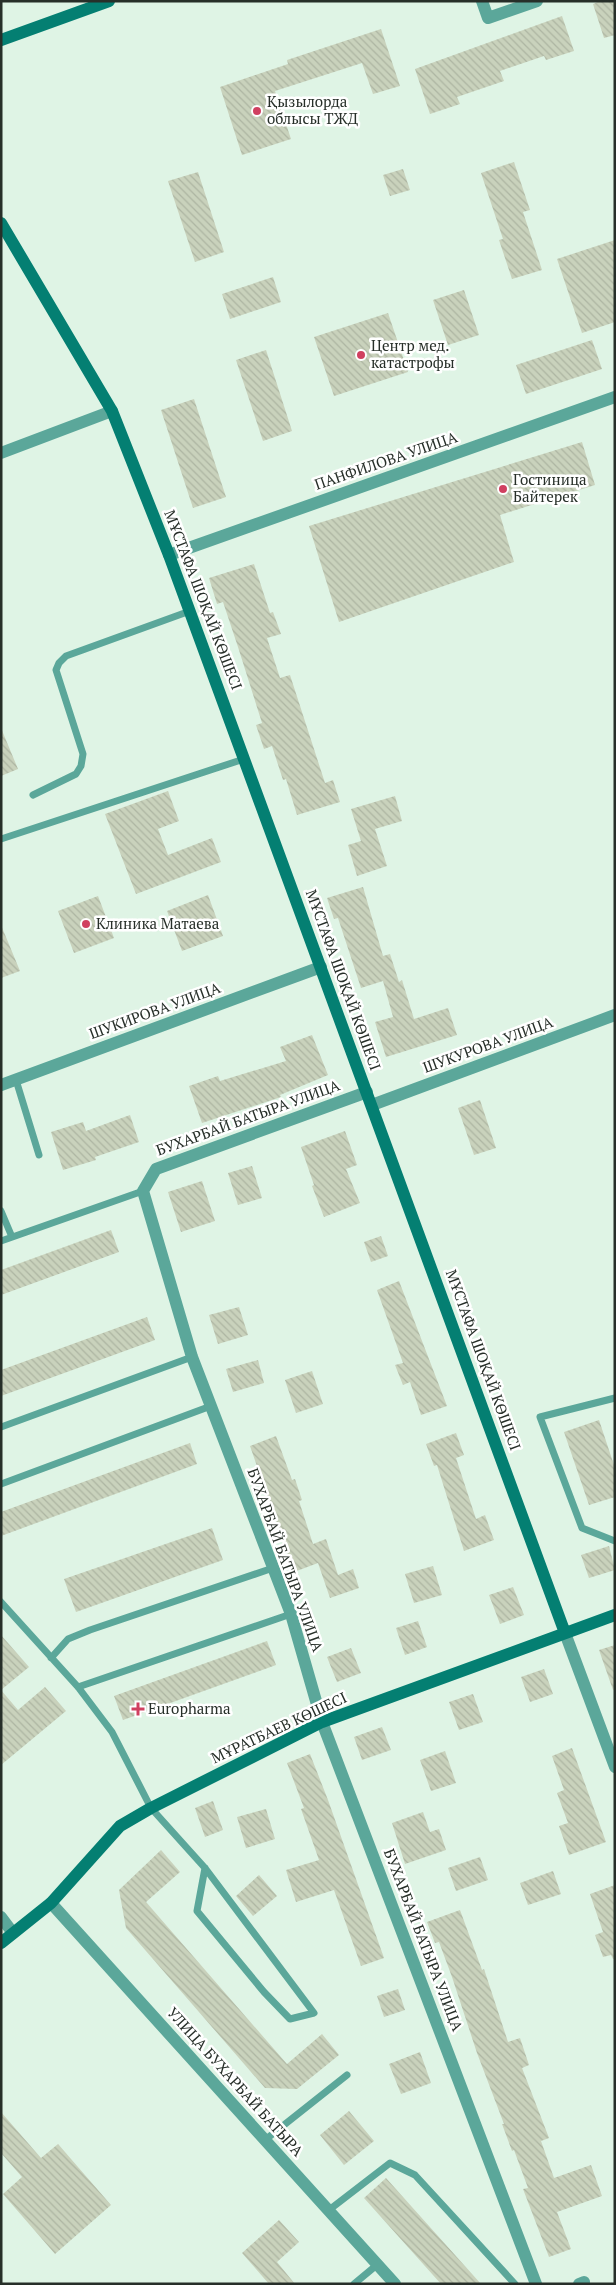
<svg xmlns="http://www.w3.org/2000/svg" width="616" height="2285" font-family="'PT Serif',serif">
<defs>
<pattern id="building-back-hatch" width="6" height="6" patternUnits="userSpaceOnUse" patternTransform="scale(1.25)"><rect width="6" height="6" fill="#c9d2bc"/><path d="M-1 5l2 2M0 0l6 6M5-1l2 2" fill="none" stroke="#adb5a2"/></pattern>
</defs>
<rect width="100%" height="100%" fill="#dff4e5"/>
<path fill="url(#building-back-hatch)" d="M 600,1 L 615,1 L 615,35 L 604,38 L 593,4 Z
M 562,16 L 574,51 L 546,60 L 544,56 L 500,71 L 504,81 L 457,97 L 460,104 L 430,114 L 415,69 Z
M 381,29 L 400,86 L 373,94 L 362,63 L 275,91 L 291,139 L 242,155 L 220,87 L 288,64 L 287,60 Z
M 514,162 L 530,210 L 523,212 L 542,270 L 512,279 L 499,240 L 503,239 L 481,173 Z
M 403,169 L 410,190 L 390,196 L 383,175 Z
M 198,172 L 224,252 L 195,262 L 168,181 Z
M 615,240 L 615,322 L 582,333 L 557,259 Z
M 273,277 L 281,302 L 230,319 L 222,294 Z
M 464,290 L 479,335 L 448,345 L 433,300 Z
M 388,313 L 408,372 L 334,396 L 314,337 Z
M 592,340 L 602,369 L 526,394 L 516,365 Z
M 266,350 L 292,431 L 263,441 L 236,360 Z
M 194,399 L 226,497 L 193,508 L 161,410 Z
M 582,442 L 595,485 L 500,515 L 514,562 L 339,622 L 309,526 Z
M 254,564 L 270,613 L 273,612 L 281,634 L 267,638 L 280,678 L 290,675 L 325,783 L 333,780 L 340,802 L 297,815 L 286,779 L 283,780 L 272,746 L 264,749 L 256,725 L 262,723 L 238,647 L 223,602 L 217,604 L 209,578 Z
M 1,728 L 18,769 L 1,776 Z
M 168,791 L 179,821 L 158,829 L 168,855 L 212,838 L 221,862 L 136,894 L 105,814 Z
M 395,796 L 402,821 L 375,829 L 387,866 L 357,876 L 348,845 L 361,841 L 351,809 Z
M 363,887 L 383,956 L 390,954 L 399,982 L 402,980 L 414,1019 L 448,1008 L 457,1035 L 386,1057 L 375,1022 L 393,1017 L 383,981 L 361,988 L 338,918 L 334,919 L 327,898 Z
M 208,895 L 223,936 L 182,951 L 167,911 Z
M 98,896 L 114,938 L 74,953 L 58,911 Z
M 1,925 L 20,971 L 1,978 Z
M 312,1035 L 328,1075 L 280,1095 L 281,1097 L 202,1123 L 189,1086 L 218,1076 L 220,1081 L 286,1061 L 280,1047 Z
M 480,1100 L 496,1148 L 474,1155 L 458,1108 Z
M 130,1115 L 139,1142 L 95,1157 L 96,1160 L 63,1170 L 51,1132 L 83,1122 L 86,1131 Z
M 345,1131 L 357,1165 L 346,1169 L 360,1203 L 324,1217 L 312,1186 L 314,1185 L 301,1147 Z
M 252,1166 L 262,1198 L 238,1205 L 228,1173 Z
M 202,1181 L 215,1221 L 181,1232 L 168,1192 Z
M 111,1230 L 119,1252 L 1,1295 L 1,1270 Z
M 381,1236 L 388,1256 L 371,1262 L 364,1242 Z
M 399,1281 L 447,1406 L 421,1415 L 410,1382 L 403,1385 L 395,1365 L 403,1363 L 377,1290 Z
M 239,1307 L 248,1335 L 218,1344 L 209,1315 Z
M 147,1317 L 155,1340 L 1,1396 L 1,1370 Z
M 258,1360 L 264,1383 L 233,1392 L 226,1369 Z
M 312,1371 L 323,1404 L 296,1413 L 285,1380 Z
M 599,1420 L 615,1468 L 615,1497 L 589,1505 L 564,1432 Z
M 456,1433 L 464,1455 L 456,1458 L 476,1519 L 485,1515 L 494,1540 L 464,1551 L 437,1465 L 434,1466 L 426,1444 Z
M 276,1436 L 292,1480 L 295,1479 L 302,1500 L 299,1501 L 313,1544 L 326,1539 L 338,1575 L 353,1569 L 359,1588 L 330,1598 L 318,1563 L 294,1572 L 250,1446 Z
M 190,1443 L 197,1464 L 1,1536 L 1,1512 Z
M 212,1528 L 223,1560 L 76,1612 L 64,1579 Z
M 609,1546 L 615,1570 L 589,1578 L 581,1555 Z
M 433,1566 L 442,1595 L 414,1603 L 405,1574 Z
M 513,1587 L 524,1615 L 500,1624 L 489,1595 Z
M 418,1621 L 427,1647 L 405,1655 L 396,1628 Z
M 1,1635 L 29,1667 L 1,1690 Z
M 267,1641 L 276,1665 L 123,1720 L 114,1696 Z
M 615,1645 L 615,1689 L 613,1690 L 599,1650 Z
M 351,1648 L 361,1673 L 337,1682 L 327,1657 Z
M 544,1669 L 553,1694 L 530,1702 L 521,1677 Z
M 45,1687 L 66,1711 L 1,1765 L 1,1690 L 18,1710 Z
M 473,1694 L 483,1722 L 459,1730 L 449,1702 Z
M 382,1727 L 391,1750 L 362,1760 L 354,1737 Z
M 572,1748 L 606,1842 L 569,1855 L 559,1826 L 568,1823 L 557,1793 L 564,1790 L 552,1756 Z
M 445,1751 L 456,1783 L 431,1791 L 420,1760 Z
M 310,1754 L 328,1800 L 384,1958 L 361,1966 L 334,1890 L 296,1902 L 286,1870 L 319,1860 L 301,1809 L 304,1808 L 287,1763 Z
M 213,1801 L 223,1830 L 205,1837 L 195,1808 Z
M 266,1809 L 275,1839 L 246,1848 L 237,1817 Z
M 423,1812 L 430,1832 L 439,1829 L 446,1850 L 405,1864 L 392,1823 Z
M 161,1850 L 180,1872 L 146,1902 L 287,2064 L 322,2034 L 339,2055 L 297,2089 L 265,2088 L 126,1928 L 119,1890 Z
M 480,1857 L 488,1880 L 456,1891 L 448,1868 Z
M 553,1871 L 561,1894 L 528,1905 L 520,1883 Z
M 259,1875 L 277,1896 L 253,1916 L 236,1896 Z
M 615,1885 L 615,1959 L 613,1959 L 611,1955 L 603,1957 L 595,1935 L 603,1932 L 590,1894 Z
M 460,1910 L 482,1970 L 484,1969 L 508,2042 L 520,2038 L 529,2065 L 522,2068 L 549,2138 L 541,2141 L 554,2178 L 591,2165 L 602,2196 L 557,2212 L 571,2249 L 549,2257 L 523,2189 L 528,2188 L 514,2150 L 512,2151 L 502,2124 L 504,2124 L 477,2053 L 452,1977 L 439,1942 L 435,1943 L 427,1922 Z
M 398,1989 L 405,2010 L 384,2017 L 377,1996 Z
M 420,2052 L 431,2083 L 401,2094 L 389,2064 Z
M 349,2111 L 374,2141 L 344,2165 L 320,2135 Z
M 1,2112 L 41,2158 L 58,2144 L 111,2205 L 55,2254 L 3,2194 L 22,2177 L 1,2153 Z
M 386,2178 L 481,2284 L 441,2284 L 364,2198 Z
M 279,2220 L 299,2242 L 277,2262 L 295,2284 L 269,2284 L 242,2253 Z"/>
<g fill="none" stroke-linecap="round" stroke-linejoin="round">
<path stroke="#5ba79a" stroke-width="7" d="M 33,795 L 76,774 L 81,766 L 83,754 L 56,670 L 59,663 L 66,656 L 190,611
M 1,839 L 244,759
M 16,1080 L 39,1155
M 1,1211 L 12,1237
M 1,1241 L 143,1191
M 615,1398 L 540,1417 L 582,1528 L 615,1541
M 1,1427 L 192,1357
M 1,1484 L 211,1406
M 1,1602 L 78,1687 L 112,1732 L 151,1808 L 205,1868 L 314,2013 L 290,2019 L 264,1992 L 197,1911 L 205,1868
M 51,1658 L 68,1639 L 90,1630 L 273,1568
M 78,1687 L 291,1614
M 265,2140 L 347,2075
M 329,2210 L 390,2163 L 415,2175 L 515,2284
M 354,2284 L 378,2264"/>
<path stroke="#5ba79a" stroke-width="12" d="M 482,1 L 488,18 L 537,1
M 1,453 L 112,411
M 169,555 L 615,397
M 1,1085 L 321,967
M 367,1092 L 156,1169 L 143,1191 L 192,1357 L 291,1614 L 322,1722 L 536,2284
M 372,1105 L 615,1015
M 565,1633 L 615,1767
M 51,1903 L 395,2284
M 1,1917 L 13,1933
M 579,2284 L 584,2282"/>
<path stroke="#047f72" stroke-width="12" d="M 1,40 L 109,1
M 1,223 L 112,411 L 169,555 L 565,1633
M 1,1943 L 51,1903 L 120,1826 L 151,1808 L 322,1722 L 615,1615"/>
</g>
<g fill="#d04060" stroke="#fff" stroke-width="2">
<circle cx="257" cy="111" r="5"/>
<circle cx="361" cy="355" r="5"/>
<circle cx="503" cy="489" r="5"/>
<circle cx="86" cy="924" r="5"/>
<path d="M135.5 1701.5h5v5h5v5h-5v5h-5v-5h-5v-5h5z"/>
</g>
<g text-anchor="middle" stroke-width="5" stroke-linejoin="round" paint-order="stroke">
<g font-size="15" fill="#272f29" stroke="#fff" text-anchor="start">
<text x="267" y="107">Қызылорда<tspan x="267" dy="17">облысы ТЖД</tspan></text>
<text x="371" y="351">Центр мед.<tspan x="371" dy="17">катастрофы</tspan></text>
<text x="513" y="485">Гостиница<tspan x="513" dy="17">Байтерек</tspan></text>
<text x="96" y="929">Клиника Матаева</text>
<text x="148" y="1714">Europharma</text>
</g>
<g font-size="15" fill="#272f29" stroke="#fff">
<text transform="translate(386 461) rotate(-19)" y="5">ПАНФИЛОВА УЛИЦА</text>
<text transform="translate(203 600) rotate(69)" y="5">МҰСТАФА ШОҚАЙ КӨШЕСІ</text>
<text transform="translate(343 980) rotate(70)" y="5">МҰСТАФА ШОҚАЙ КӨШЕСІ</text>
<text transform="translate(155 1011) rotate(-20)" y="5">ШУКИРОВА УЛИЦА</text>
<text transform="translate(488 1045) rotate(-20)" y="5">ШУКУРОВА УЛИЦА</text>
<text transform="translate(248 1118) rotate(-20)" y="5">БУХАРБАЙ БАТЫРА УЛИЦА</text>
<text transform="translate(483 1360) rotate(70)" y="5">МҰСТАФА ШОҚАЙ КӨШЕСІ</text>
<text transform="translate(285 1560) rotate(70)" y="5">БУХАРБАЙ БАТЫРА УЛИЦА</text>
<text transform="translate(279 1728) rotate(-25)" y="5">МҰРАТБАЕВ КӨШЕСІ</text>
<text transform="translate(423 1940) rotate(69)" y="5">БУХАРБАЙ БАТЫРА УЛИЦА</text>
<text transform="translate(235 2082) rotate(48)" y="5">УЛИЦА БУХАРБАЙ БАТЫРА</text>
</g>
</g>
<rect width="616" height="2285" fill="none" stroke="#272f29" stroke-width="5"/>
</svg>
